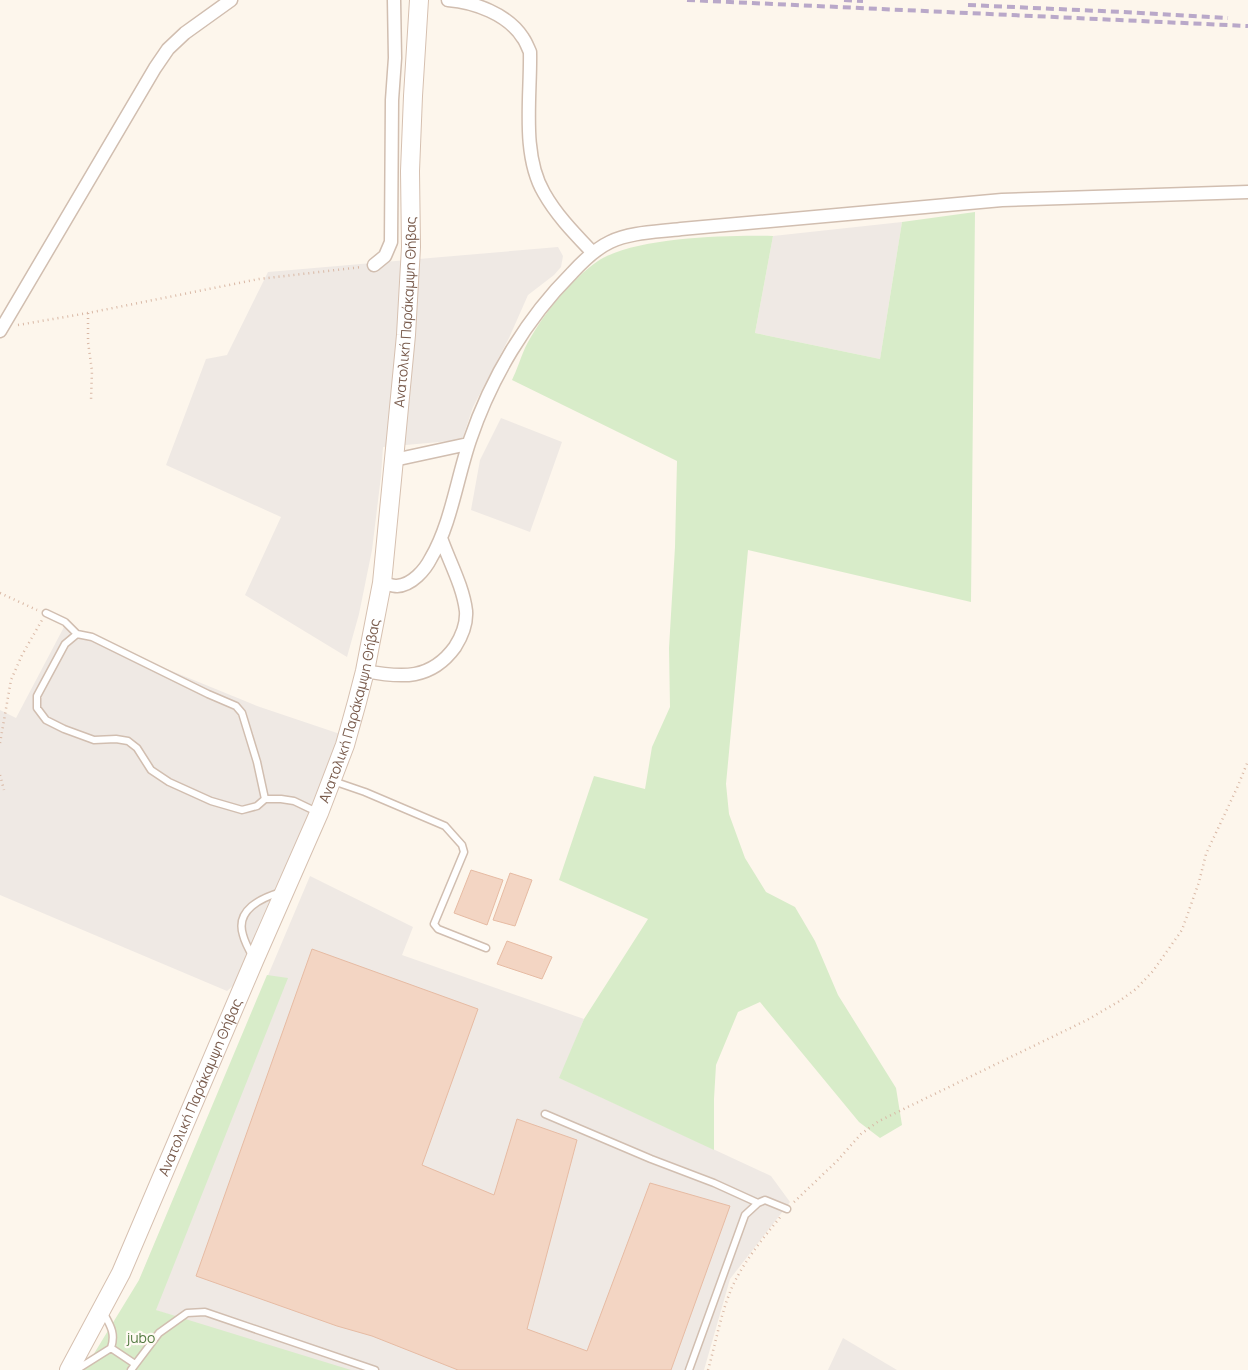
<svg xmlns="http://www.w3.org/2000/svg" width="1248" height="1370" font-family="Manrope,sans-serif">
<rect width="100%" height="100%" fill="#fdf6ec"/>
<path fill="#efe9e4" d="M 902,222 L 880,359 L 755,333 L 773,236 Z
M 558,247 L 563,256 L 561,267 L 554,275 L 528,295 L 509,338 L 473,407 L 462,440 L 383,447 L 381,476 L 372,550 L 359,614 L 347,657 L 245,595 L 281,517 L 166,465 L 206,359 L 227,355 L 268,272 Z
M 501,418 L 562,442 L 530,532 L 471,510 L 480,460 Z
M 64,627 L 257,706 L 340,734 L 323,786 L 235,984 L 227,991 L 0,895 L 0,710 L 16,718 Z
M 310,876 L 413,927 L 402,955 L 584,1019 L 560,1078 L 771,1176 L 790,1202 L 730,1279 L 704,1370 L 342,1370 L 130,1302 Z
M 843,1338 L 897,1370 L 828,1370 Z"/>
<path fill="#d8ecc9" d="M 975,212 L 971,602 L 748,550 L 726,784 L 729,814 L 745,858 L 766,892 L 795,907 L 815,941 L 838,995 L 896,1088 L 902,1125 L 880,1138 L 859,1122 L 760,1002 L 738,1012 L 716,1065 L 714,1099 L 714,1150 L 559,1078 L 584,1019 L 648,919 L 559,880 L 594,776 L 645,789 L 652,747 L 670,707 L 669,648 L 675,547 L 677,461 L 512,380 C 517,370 520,359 525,348 C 540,318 570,280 598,261 C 635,237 728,235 773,236 L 755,333 L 880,359 L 902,222 Z
M 267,975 L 288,978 L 156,1310 L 351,1370 L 84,1370 L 139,1280 Z"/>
<path fill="#f3d5c3" stroke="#e6bba3" d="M 471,870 L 503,880 L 487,925 L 454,913 Z
M 510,873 L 532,880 L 515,926 L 493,920 Z
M 507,941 L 552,957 L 542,979 L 497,964 Z
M 312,949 L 478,1009 L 422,1165 L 494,1195 L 517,1119 L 577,1140 L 527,1329 L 587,1351 L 650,1183 L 730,1206 L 671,1370 L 458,1370 L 372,1336 L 337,1326 L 196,1276 Z"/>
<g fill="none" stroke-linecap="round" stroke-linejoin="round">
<defs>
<path id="lane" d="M 46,613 L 65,622 L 77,634 L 92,637 L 208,694 L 236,706 L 242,713 L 257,762 L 265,799
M 77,634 L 65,644 L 37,696 L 37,708 L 46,720 L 64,729 L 94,740 L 116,739 L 128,741 L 137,748 L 151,770 L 169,782 L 211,801 L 242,810 L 257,806 L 265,799 L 281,799 L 294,801 L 317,812
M 333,781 L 365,792 L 445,826 L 462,845 L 464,852 L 434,924 L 438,929 L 486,948
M 253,957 C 249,950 245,943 243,935 C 235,910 261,898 281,892
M 545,1114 L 651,1159 L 714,1183 L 758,1203
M 111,1348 L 135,1364
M 76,1370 L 111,1348 C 116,1333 110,1325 103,1312
M 131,1370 L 159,1333 L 187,1313 L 205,1312 L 375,1370
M 689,1370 L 745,1215 L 758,1203 L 765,1200 L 787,1209"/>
<path id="street" d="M 448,0 C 474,2 508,14 523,38 C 526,42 528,48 530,52 C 531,96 521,154 544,193 C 557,216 575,234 593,253
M 374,265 L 385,256 L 391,242 L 392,100 L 395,58 L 394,0
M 0,331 L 155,68 L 168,49 L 185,33 L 231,0
M 394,460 L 468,444
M 382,583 C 387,584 393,586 397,586 C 412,585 425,570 431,558 C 451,524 457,478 470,440 C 491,378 526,319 572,273 C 583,261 595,249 610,242 C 631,232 658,232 681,229 L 1002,200 L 1248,192
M 365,671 C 402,678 431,680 455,647 C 462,636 467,625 466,611 C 463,586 449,561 441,538"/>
<g id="secondary">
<path id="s1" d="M 69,1370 L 121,1273 L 254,961 L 319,813 L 345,745 L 357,702 L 365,671 L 382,583 L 406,335 L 411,247 L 410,171 L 413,96 L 419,0"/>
</g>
</defs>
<use href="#lane" stroke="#d1beb0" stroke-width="9"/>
<use href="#street" stroke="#d1beb0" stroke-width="15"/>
<use href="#secondary" stroke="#d6c0b0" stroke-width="20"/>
<path stroke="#d9b8a5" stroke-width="2.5" stroke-dasharray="1 4" stroke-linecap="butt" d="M 88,313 L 88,342 L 92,371 L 91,400
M 18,325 L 88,313 L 259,279 L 362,267
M 0,593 L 37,610
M 0,743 L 11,680 L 22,655 L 42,620
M 0,775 L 4,790
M 794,1202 L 837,1161 L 861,1134 L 879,1121 L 1087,1020 L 1118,1002 L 1136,989 L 1153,971 L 1182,930 L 1199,882 L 1206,854 L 1237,788 L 1248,761
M 708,1370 C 716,1342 721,1312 733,1285 C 745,1260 764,1237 782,1215"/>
<use href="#lane" stroke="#fff" stroke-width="6"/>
<use href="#street" stroke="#fff" stroke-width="12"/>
<use href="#secondary" stroke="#fff" stroke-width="18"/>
<path stroke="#b9a8c9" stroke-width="4" stroke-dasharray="8 5" stroke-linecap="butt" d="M 687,0 L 1248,26
M 844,0 L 863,1
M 968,5 L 1123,12 L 1228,18"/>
</g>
<g text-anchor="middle" stroke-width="4.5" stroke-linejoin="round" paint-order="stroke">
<g font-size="14" fill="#7a5c4d" stroke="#fffaf3">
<text dy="5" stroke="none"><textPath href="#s1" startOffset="1122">Ανατολική Παράκαμψη Θήβας</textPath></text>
<text dy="5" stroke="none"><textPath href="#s1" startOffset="718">Ανατολική Παράκαμψη Θήβας</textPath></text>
<text dy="5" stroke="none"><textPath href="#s1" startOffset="312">Ανατολική Παράκαμψη Θήβας</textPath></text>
</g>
<g font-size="14" fill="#537a41" stroke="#fffaf3">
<text x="141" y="1343">jubo</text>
</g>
</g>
</svg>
